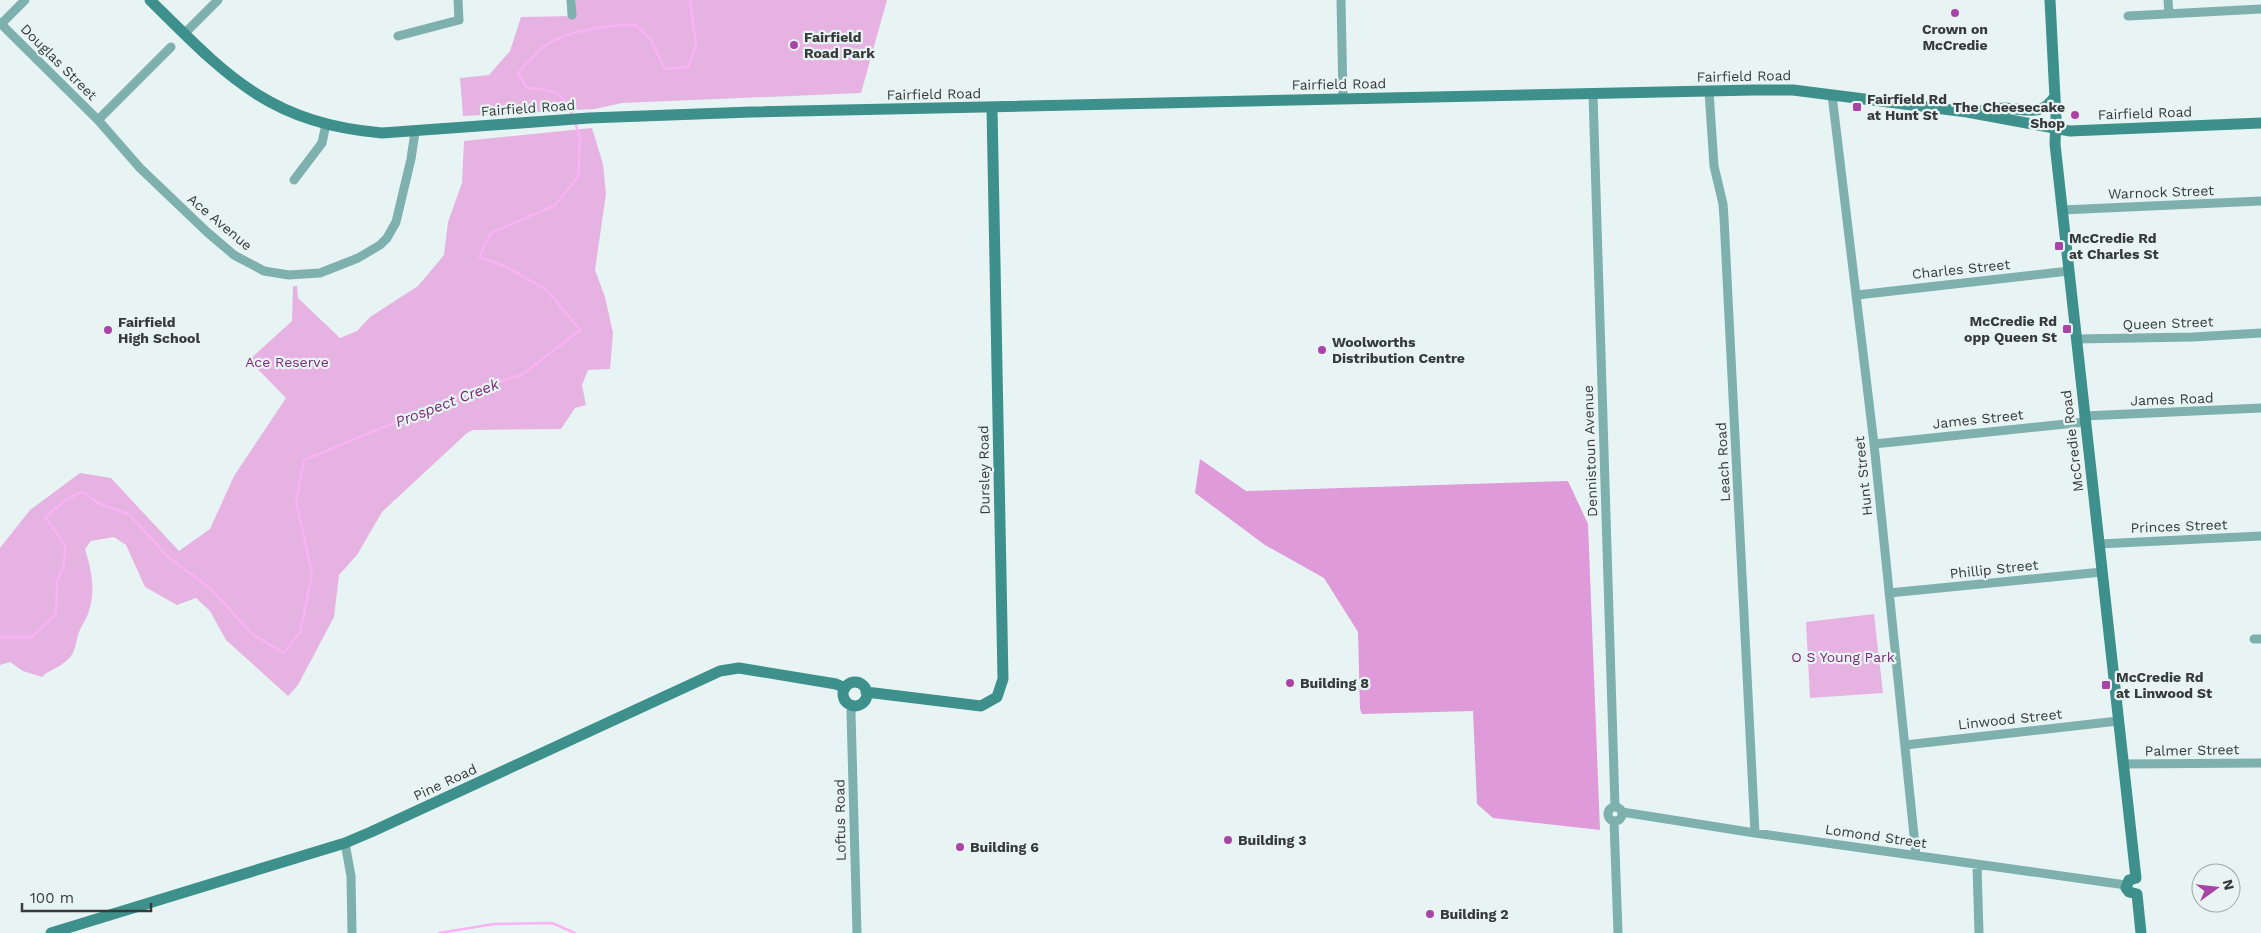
<svg xmlns="http://www.w3.org/2000/svg" width="2261" height="933" font-family="'Work Sans',sans-serif">
<rect width="100%" height="100%" fill="#e8f4f3"/>
<path fill="#e6b2e2" d="M 576,0 L 887,0 L 861,93 L 622,103 L 595,109 L 463,116 L 460,78 L 489,75 L 510,51 L 521,17 L 576,16 Z
M 592,128 L 603,164 L 606,194 L 595,270 L 605,297 L 613,333 L 610,369 L 588,370 L 582,385 L 586,405 L 575,408 L 561,429 L 473,430 L 467,433 L 382,512 L 357,555 L 339,575 L 334,617 L 298,685 L 288,696 L 226,640 L 210,611 L 196,598 L 177,605 L 145,587 L 126,545 L 114,537 L 91,541 L 85,549 C 92,572 96,591 88,614 C 85,621 80,628 78,635 C 75,646 75,655 65,662 C 58,668 49,670 42,677 L 23,671 L 10,662 L 0,665 L 0,548 L 30,510 L 80,473 L 111,478 L 179,551 L 210,529 L 234,476 L 286,398 L 249,360 L 292,321 L 293,286 L 297,286 L 298,298 L 340,338 L 357,331 L 370,317 L 418,286 L 444,255 L 448,222 L 462,183 L 464,141 Z
M 1874,614 L 1883,693 L 1810,698 L 1806,622 Z"/>
<path fill="#df9ada" d="M 1200,459 L 1246,491 L 1568,481 L 1588,524 L 1600,830 L 1493,818 L 1477,804 L 1473,711 L 1362,714 L 1360,709 L 1358,632 L 1324,578 L 1265,545 L 1195,493 Z"/>
<g fill="none" stroke-linecap="round" stroke-linejoin="round">
<path stroke="#f9b2f4" stroke-width="2.5" d="M 572,115 C 565,91 550,89 527,88 L 518,73 C 526,65 534,55 542,48 C 566,30 608,25 636,25 L 651,40 L 665,69 L 688,67 L 696,46 L 690,0
M 0,637 L 32,637 L 56,614 L 57,581 L 64,565 L 65,545 L 45,517 L 66,500 L 82,492 L 100,504 L 129,514 L 167,556 L 211,589 L 252,634 L 284,653 L 300,632 L 312,574 L 296,501 L 304,460 L 464,394 L 523,374 L 580,330 L 547,290 L 505,266 L 479,257 L 491,233 L 555,205 L 578,177 L 580,139 L 575,122
M 439,933 L 494,924 L 552,923 L 575,933"/>
<path stroke="#7eb0ad" stroke-width="9" d="M 571,0 L 572,15
M 1341,0 L 1343,99
M 2168,0 L 2169,14
M 2128,16 L 2261,9
M 0,23 L 98,120 L 140,168 L 207,232 L 234,255 L 264,271 L 289,275 L 320,273 L 358,258 L 380,245 L 387,238 L 396,222 L 411,159 L 415,132
M 1,24 L 25,0
M 184,34 L 218,0
M 398,36 L 459,20 L 458,0
M 1709,91 L 1714,166 L 1723,204 L 1724,218 L 1755,833
M 1593,95 L 1615,807
M 1832,95 L 1874,444 L 1916,855
M 98,120 L 171,47
M 294,180 L 322,143 L 326,124
M 2062,210 L 2261,201
M 1857,295 L 2069,271
M 2076,339 L 2193,337 L 2261,333
M 2084,416 L 2261,408
M 1874,444 L 2085,422
M 2099,544 L 2261,536
M 1889,593 L 2102,572
M 2254,639 L 2261,639
M 853,706 L 851,712 L 857,933
M 1905,745 L 2118,721
M 2123,764 L 2261,763
M1608 814a7 7 0 1 1 14 0a7 7 0 1 1-14 0Z
M 1622,812 L 1755,833 L 2126,885
M 1614,821 L 1618,933
M 345,843 L 351,876 L 352,933
M 1977,865 L 1979,933"/>
<path stroke="#3d908c" stroke-width="11" d="M 150,0 C 226,75 268,123 382,133 L 589,118 L 751,112 L 1754,90 L 1793,90 L 1967,112 L 2070,131 L 2261,123
M 2050,0 L 2056,118 L 2055,144 L 2136,878
M 1981,111 C 1989,110 1997,108 2005,108 C 2025,109 2043,117 2055,96
M843 694a12 12 0 1 1 24 0a12 12 0 1 1-24 0Z
M 866,692 L 981,706 L 997,697 L 1003,679 L 992,108
M 2136,878 L 2129,880 L 2126,888 L 2129,892 L 2137,894
M 2137,894 L 2141,933
M 51,933 L 345,843 L 371,832 L 720,671 L 739,668 L 836,684 L 845,688"/>
</g>
<g fill="#aa43a6" stroke="#e8f4f3" stroke-width="2">
<circle cx="1955" cy="13" r="5"/>
<circle cx="794" cy="45" r="5"/>
<rect x="1852" y="102" width="10" height="10" rx="2.5"/>
<circle cx="2075" cy="115" r="5"/>
<rect x="2054" y="241" width="10" height="10" rx="2.5"/>
<rect x="2062" y="324" width="10" height="10" rx="2.5"/>
<circle cx="108" cy="330" r="5"/>
<circle cx="1322" cy="350" r="5"/>
<circle cx="1290" cy="683" r="5"/>
<rect x="2101" y="680" width="10" height="10" rx="2.5"/>
<circle cx="1228" cy="840" r="5"/>
<circle cx="960" cy="847" r="5"/>
<circle cx="1430" cy="914" r="5"/>
</g>
<g text-anchor="middle" stroke-width="4.5" stroke-linejoin="round" paint-order="stroke">
<g font-size="14" font-weight="bold" fill="#363a3a" stroke="#e8f4f3" text-anchor="start">
<text x="1955" y="34" text-anchor="middle">Crown on<tspan x="1955" dy="16">McCredie</tspan></text>
<text x="804" y="42">Fairfield<tspan x="804" dy="16">Road Park</tspan></text>
<text x="1867" y="104">Fairfield Rd<tspan x="1867" dy="16">at Hunt St</tspan></text>
<text x="2065" y="112" text-anchor="end">The Cheesecake<tspan x="2065" dy="16">Shop</tspan></text>
<text x="2069" y="243">McCredie Rd<tspan x="2069" dy="16">at Charles St</tspan></text>
<text x="2057" y="326" text-anchor="end">McCredie Rd<tspan x="2057" dy="16">opp Queen St</tspan></text>
<text x="118" y="327">Fairfield<tspan x="118" dy="16">High School</tspan></text>
<text x="1332" y="347">Woolworths<tspan x="1332" dy="16">Distribution Centre</tspan></text>
<text x="2116" y="682">McCredie Rd<tspan x="2116" dy="16">at Linwood St</tspan></text>
<text x="1300" y="688">Building 8</text>
<text x="1238" y="845">Building 3</text>
<text x="970" y="852">Building 6</text>
<text x="1440" y="919">Building 2</text>
</g>
<g font-size="14" fill="#363a3a" stroke="#e8f4f3">
<text transform="translate(59 62) rotate(45)" y="5">Douglas Street</text>
<text transform="translate(1744 76) rotate(-1)" y="5">Fairfield Road</text>
<text transform="translate(1339 84) rotate(-1)" y="5">Fairfield Road</text>
<text transform="translate(934 94) rotate(-1)" y="5">Fairfield Road</text>
<text transform="translate(528 108) rotate(-4)" y="5">Fairfield Road</text>
<text transform="translate(2145 113) rotate(-2)" y="5">Fairfield Road</text>
<text transform="translate(2161 192) rotate(-2)" y="5">Warnock Street</text>
<text transform="translate(220 222) rotate(40)" y="5">Ace Avenue</text>
<text transform="translate(1961 269) rotate(-6)" y="5">Charles Street</text>
<text transform="translate(2168 323) rotate(-2)" y="5">Queen Street</text>
<text transform="translate(2172 399) rotate(-2)" y="5">James Road</text>
<text transform="translate(1978 419) rotate(-6)" y="5">James Street</text>
<text transform="translate(2072 441) rotate(-97)" y="5">McCredie Road</text>
<text transform="translate(1590 451) rotate(-92)" y="5">Dennistoun Avenue</text>
<text transform="translate(1723 462) rotate(-93)" y="5">Leach Road</text>
<text transform="translate(984 470) rotate(-91)" y="5">Dursley Road</text>
<text transform="translate(1863 476) rotate(-96)" y="5">Hunt Street</text>
<text transform="translate(2179 526) rotate(-2)" y="5">Princes Street</text>
<text transform="translate(1994 569) rotate(-6)" y="5">Phillip Street</text>
<text transform="translate(2010 719) rotate(-6)" y="5">Linwood Street</text>
<text transform="translate(2192 750) rotate(-1)" y="5">Palmer Street</text>
<text transform="translate(445 782) rotate(-25)" y="5">Pine Road</text>
<text transform="translate(840 820) rotate(-91)" y="5">Loftus Road</text>
<text transform="translate(1876 836) rotate(8)" y="5">Lomond Street</text>
</g>
<g font-size="14" fill="#7c2c79" stroke="#e8f4f3">
<text x="287" y="367">Ace Reserve</text>
<text x="1843" y="662">O S Young Park</text>
</g>
<g font-size="15" font-style="italic" fill="#792876" stroke="#e8f4f3">
<text transform="translate(447 403) rotate(-21)" y="5">Prospect Creek</text>
</g>
</g>
<g transform="translate(2216 888) rotate(75)"><circle r="24" fill="#e8f4f3" stroke="#a1aaa9"/>
<path d="M0-4L9 19L0 12L-9 19Z" fill="#aa43a6"/>
<text y="-8" font-size="14" font-weight="bold" text-anchor="middle" fill="#363a3a">N</text>
</g>
<path d="M22 903v8h129v-8" fill="none" stroke="#363a3a" stroke-width="2.5"/>
<text x="30" y="903" font-size="15" fill="#363a3a" stroke="#e8f4f3" stroke-width="4" paint-order="stroke">100 m</text>
</svg>
